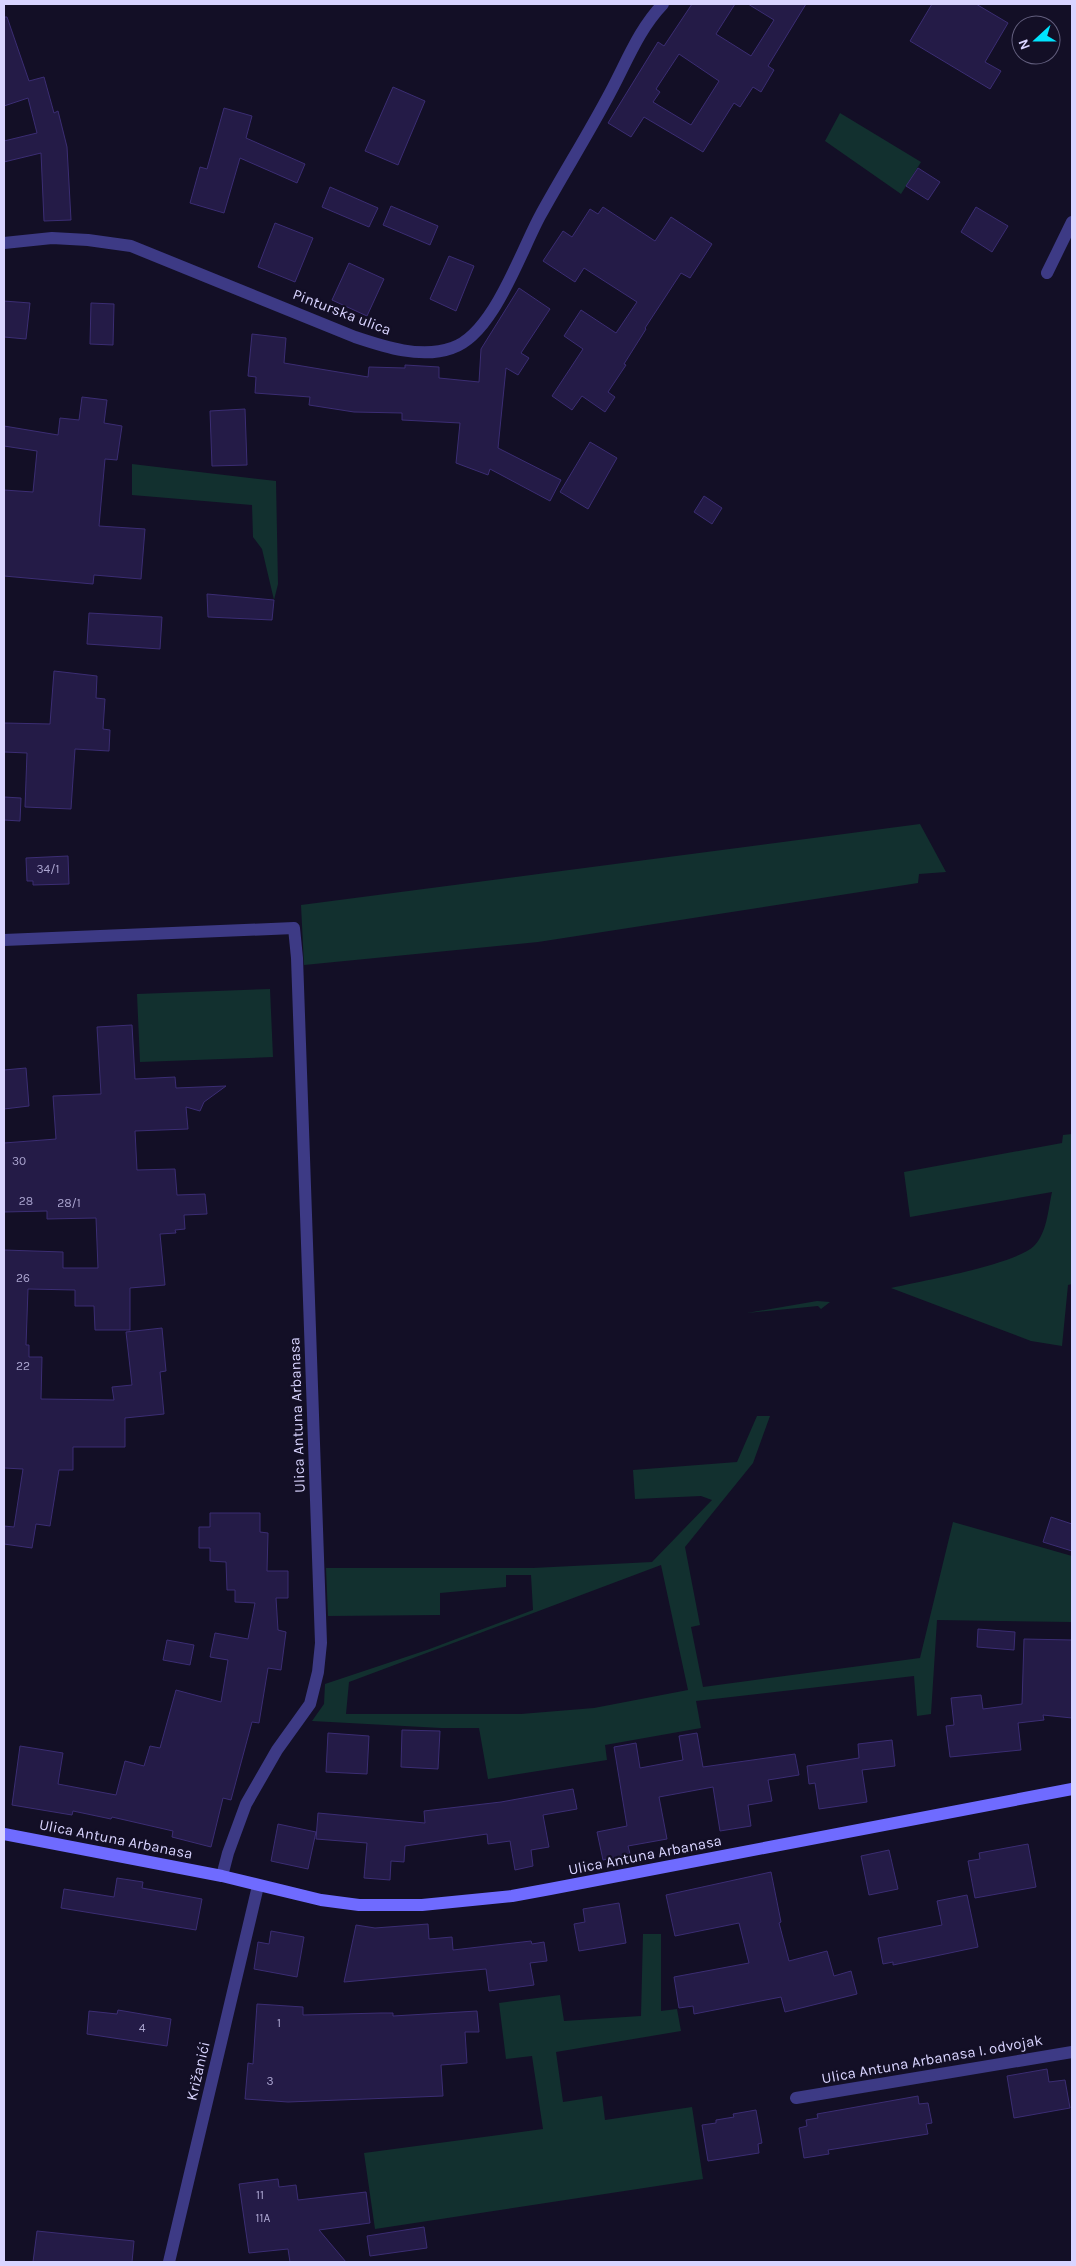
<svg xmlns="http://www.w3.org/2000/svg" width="1076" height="2266" font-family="Karla,sans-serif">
<rect width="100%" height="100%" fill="#130f26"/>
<path fill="#12302f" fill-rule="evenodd" d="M 840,113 L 921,162 L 901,194 L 825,141 Z
M 132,464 L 276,481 L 278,584 L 274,600 L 262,549 L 253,537 L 252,505 L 132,495 Z
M 920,824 L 946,872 L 919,874 L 918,883 L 538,942 L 304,965 L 301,905 Z
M 270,989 L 273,1057 L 140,1062 L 137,994 Z
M 1072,1134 L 1072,1284 L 1068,1285 L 1062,1346 L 1031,1341 L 891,1288 C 921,1281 1014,1265 1034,1246 C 1047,1233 1048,1210 1052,1192 L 910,1217 L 904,1172 L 1062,1143 L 1063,1135 Z
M 817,1301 L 830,1302 L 821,1309 L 818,1306 L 747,1313 Z
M 757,1416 L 770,1416 L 753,1463 L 685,1547 L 700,1625 L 691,1627 L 703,1687 L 920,1658 L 953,1522 L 1072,1556 L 1072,1622 L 937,1620 L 931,1714 L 917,1716 L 914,1676 L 696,1701 L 701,1728 L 605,1745 L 607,1760 L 488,1779 L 479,1728 L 441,1728 L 312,1721 L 324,1704 L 325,1684 L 427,1650 L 533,1610 L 531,1575 L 506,1575 L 506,1587 L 440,1593 L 440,1615 L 328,1616 L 326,1568 L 533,1568 L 652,1562 L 712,1500 L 701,1496 L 635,1499 L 633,1470 L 737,1462 ZM 661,1565 L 688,1690 L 594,1708 L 521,1714 L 346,1714 L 349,1682 Z
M 643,1934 L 661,1934 L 661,2011 L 677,2009 L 681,2031 L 556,2052 L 563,2102 L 602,2096 L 605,2120 L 692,2107 L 703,2179 L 375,2229 L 364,2153 L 543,2129 L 532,2056 L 506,2059 L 499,2003 L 560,1995 L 564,2021 L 641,2016 Z"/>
<path fill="#241b47" stroke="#3b2d73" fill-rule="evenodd" d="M 692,4 L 735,4 L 716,34 L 751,56 L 774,20 L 748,4 L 806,4 L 768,66 L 774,70 L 761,92 L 753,87 L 740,107 L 734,103 L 703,152 L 644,117 L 631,137 L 608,123 L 658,42 L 664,46 ZM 679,54 L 719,81 L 691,125 L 653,102 L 660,92 L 656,89 Z
M 932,4 L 976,4 L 1008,23 L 985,62 L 1001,71 L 990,89 L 910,41 Z
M 4,17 L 7,17 L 29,81 L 44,77 L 54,113 L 58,111 L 67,147 L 71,220 L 44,221 L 41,153 L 4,162 L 4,141 L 37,133 L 28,98 L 4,106 Z
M 393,87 L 425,101 L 398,165 L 365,151 Z
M 224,108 L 252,116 L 246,138 L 305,164 L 297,183 L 240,158 L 224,213 L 190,203 L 200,167 L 207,169 Z
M 918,168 L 940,182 L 928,200 L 906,186 Z
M 330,187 L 378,208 L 369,227 L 322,207 Z
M 391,206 L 438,226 L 430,245 L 383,225 Z
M 603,207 L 655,241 L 671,217 L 712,244 L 690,278 L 681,273 L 645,328 L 646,329 L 624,364 L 626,365 L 608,392 L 615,397 L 605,412 L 582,396 L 572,410 L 552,396 L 583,349 L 564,336 L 581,310 L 616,333 L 637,302 L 584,268 L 575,282 L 543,261 L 563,231 L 572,237 L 590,209 L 598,214 Z
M 976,207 L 1008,226 L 992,252 L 961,232 Z
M 275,223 L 313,238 L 295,282 L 258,267 Z
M 449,256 L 474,266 L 456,311 L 430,299 Z
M 349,263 L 384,279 L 367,316 L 332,300 Z
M 519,288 L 550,309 L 521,353 L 529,358 L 518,375 L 506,368 L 498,448 L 561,480 L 550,501 L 490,469 L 488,475 L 456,463 L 460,423 L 402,420 L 402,413 L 354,412 L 309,405 L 310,397 L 255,393 L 256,377 L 248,376 L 252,334 L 286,338 L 284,363 L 368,377 L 369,367 L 405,368 L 405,365 L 439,367 L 439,378 L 479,382 L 481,349 Z
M 4,301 L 30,303 L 26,339 L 4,337 Z
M 91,303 L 114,304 L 113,345 L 90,344 Z
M 82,397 L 107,400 L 104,423 L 122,426 L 117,460 L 105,459 L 99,526 L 145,529 L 141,579 L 94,575 L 93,584 L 4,576 L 4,490 L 33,492 L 37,451 L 4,446 L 4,426 L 58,435 L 60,418 L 79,420 Z
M 245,409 L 247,465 L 212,466 L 210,411 Z
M 590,442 L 617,458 L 588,509 L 560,492 Z
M 704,496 L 722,508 L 712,524 L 694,512 Z
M 207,594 L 274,600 L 272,620 L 208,617 Z
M 89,613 L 162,617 L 160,649 L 87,644 Z
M 54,671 L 97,676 L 96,698 L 105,699 L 103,729 L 110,730 L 109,751 L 75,749 L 71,809 L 25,807 L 27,753 L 4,752 L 4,723 L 50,724 Z
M 4,797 L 21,798 L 20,821 L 4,820 Z
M 68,856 L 69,884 L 33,885 L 33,881 L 27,881 L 26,858 Z
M 132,1025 L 135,1079 L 175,1077 L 176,1088 L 226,1086 L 204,1102 L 200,1111 L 186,1107 L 188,1129 L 135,1131 L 137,1170 L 175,1169 L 177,1195 L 205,1194 L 207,1214 L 184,1215 L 185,1229 L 175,1230 L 176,1233 L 160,1234 L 165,1285 L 130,1288 L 130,1330 L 95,1330 L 94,1306 L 75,1306 L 75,1290 L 28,1289 L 26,1345 L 29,1345 L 29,1357 L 42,1357 L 41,1399 L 114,1400 L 112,1387 L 132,1385 L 126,1332 L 162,1328 L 166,1371 L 160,1372 L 164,1414 L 125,1418 L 125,1447 L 73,1447 L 73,1470 L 59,1470 L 50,1526 L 36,1524 L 32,1548 L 4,1544 L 4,1526 L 14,1527 L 23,1469 L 4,1468 L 4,1250 L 63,1252 L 63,1268 L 98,1268 L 96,1218 L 47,1219 L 47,1211 L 4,1212 L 4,1143 L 56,1139 L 53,1096 L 101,1094 L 97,1027 Z
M 26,1068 L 29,1106 L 4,1109 L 4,1070 Z
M 210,1513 L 260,1513 L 260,1532 L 268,1533 L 267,1571 L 288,1571 L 288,1598 L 276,1598 L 278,1630 L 286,1632 L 281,1670 L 268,1668 L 259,1723 L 252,1722 L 231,1800 L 223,1798 L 211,1847 L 172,1837 L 173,1831 L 112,1817 L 111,1819 L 73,1811 L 72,1815 L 12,1805 L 20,1746 L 63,1753 L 58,1784 L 116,1795 L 125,1761 L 144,1766 L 150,1746 L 160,1748 L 176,1690 L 221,1702 L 228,1660 L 210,1657 L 215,1633 L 248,1639 L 255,1603 L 235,1602 L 235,1590 L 227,1590 L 226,1562 L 210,1561 L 210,1548 L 199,1548 L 199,1527 L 210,1527 Z
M 1051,1517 L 1072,1524 L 1072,1551 L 1043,1542 Z
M 978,1629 L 1015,1632 L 1014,1650 L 977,1647 Z
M 1024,1639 L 1072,1640 L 1072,1718 L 1043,1715 L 1044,1720 L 1018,1723 L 1021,1750 L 950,1757 L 946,1726 L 954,1725 L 951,1698 L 981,1695 L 983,1709 L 1022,1704 Z
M 167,1640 L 194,1645 L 190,1665 L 163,1660 Z
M 402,1730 L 440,1731 L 438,1769 L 401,1767 Z
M 328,1733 L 369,1736 L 367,1774 L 326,1772 Z
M 697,1733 L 703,1767 L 795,1754 L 799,1775 L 768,1780 L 772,1801 L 748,1805 L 751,1826 L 720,1831 L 713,1787 L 659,1797 L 667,1839 L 628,1846 L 630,1854 L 603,1860 L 597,1832 L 627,1826 L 614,1747 L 636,1743 L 640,1768 L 683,1760 L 679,1736 Z
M 892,1740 L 895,1766 L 862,1770 L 867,1802 L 819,1809 L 815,1783 L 809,1784 L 807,1766 L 859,1758 L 858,1744 Z
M 573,1789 L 577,1809 L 543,1815 L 549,1847 L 531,1850 L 533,1866 L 515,1870 L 510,1841 L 488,1844 L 487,1834 L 405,1846 L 404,1862 L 391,1861 L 390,1880 L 364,1878 L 367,1843 L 316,1839 L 318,1813 L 425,1823 L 424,1811 L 501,1802 Z
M 278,1824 L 316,1832 L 308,1869 L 271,1861 Z
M 1028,1844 L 1036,1887 L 975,1898 L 968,1861 L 980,1859 L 979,1853 Z
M 889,1850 L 898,1889 L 869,1895 L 861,1856 Z
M 771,1872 L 781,1922 L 779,1923 L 789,1961 L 827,1951 L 834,1976 L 851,1971 L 857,1994 L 785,2012 L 781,1997 L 694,2014 L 693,2006 L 679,2008 L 674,1977 L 749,1963 L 739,1923 L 675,1936 L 666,1895 Z
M 117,1878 L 143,1882 L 142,1888 L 202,1899 L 196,1930 L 61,1908 L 64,1889 L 114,1897 Z
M 967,1895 L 978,1947 L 893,1965 L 893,1962 L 883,1964 L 878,1938 L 942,1925 L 937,1901 Z
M 619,1903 L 626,1943 L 579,1951 L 574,1924 L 585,1922 L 583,1909 Z
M 428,1924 L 429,1939 L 452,1937 L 453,1950 L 531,1941 L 532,1944 L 544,1942 L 547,1961 L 530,1963 L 534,1985 L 489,1991 L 486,1969 L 344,1982 L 356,1925 L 375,1928 Z
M 271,1931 L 304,1937 L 297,1977 L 254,1969 L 258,1942 L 269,1944 Z
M 257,2004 L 303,2007 L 303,2015 L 381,2013 L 393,2013 L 393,2016 L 477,2011 L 479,2032 L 465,2032 L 467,2063 L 441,2065 L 443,2096 L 288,2102 L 245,2099 L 248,2063 L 253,2064 Z
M 118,2010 L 171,2019 L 167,2046 L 87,2034 L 89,2011 L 117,2014 Z
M 1047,2069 L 1049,2082 L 1065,2080 L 1070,2108 L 1014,2118 L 1007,2076 Z
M 918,2096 L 919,2104 L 928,2103 L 932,2123 L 926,2124 L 928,2134 L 828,2150 L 829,2154 L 804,2158 L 799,2128 L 807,2126 L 806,2120 L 818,2118 L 817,2114 Z
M 756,2110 L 762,2143 L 758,2144 L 759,2153 L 708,2161 L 702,2125 L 716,2123 L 716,2120 L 734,2117 L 733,2114 Z
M 278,2179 L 279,2187 L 296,2185 L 298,2200 L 366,2192 L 370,2223 L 319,2230 L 346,2262 L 290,2262 L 288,2249 L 249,2253 L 239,2184 Z
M 424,2227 L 427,2248 L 370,2256 L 367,2236 Z
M 37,2231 L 134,2241 L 132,2262 L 33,2262 Z"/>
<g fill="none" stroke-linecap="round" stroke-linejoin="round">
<path stroke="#3d3a85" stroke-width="12" d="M 4,243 L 52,238 L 88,240 L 131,246 L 355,337 C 385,347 421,359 452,348 C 493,335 520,253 540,216 C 563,174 589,133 611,91 C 627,61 639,29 663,4
M 1047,273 L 1072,222
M 4,940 L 294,928 L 297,958 L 321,1643 L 318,1672 L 310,1704 L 277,1750 L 246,1804 L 228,1853 L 222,1876
M 796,2098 L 1072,2052
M 169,2262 L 258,1886"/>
<path stroke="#6f6bff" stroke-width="12" d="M 4,1834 L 222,1876 L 321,1900 L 359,1905 L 422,1905 L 512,1896 L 550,1889 L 1072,1789"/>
</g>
<g text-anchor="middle" stroke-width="4.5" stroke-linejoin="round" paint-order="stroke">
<g font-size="12" fill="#aca6d1">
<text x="48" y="873">34/1</text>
<text x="19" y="1165">30</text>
<text x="26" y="1205">28</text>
<text x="69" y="1207">28/1</text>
<text x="23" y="1282">26</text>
<text x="23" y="1370">22</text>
<text x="279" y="2027">1</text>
<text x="142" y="2032">4</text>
<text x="270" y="2085">3</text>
<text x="260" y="2199">11</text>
<text x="263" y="2222">11A</text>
</g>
<g font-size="15" fill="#d9d4ff" stroke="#130f26">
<text transform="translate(342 312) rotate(21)" y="5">Pinturska ulica</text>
<text transform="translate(297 1415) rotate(-92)" y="5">Ulica Antuna Arbanasa</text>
<text transform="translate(116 1839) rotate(11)" y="5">Ulica Antuna Arbanasa</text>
<text transform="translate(645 1855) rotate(-11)" y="5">Ulica Antuna Arbanasa</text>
<text transform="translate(932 2059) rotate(-10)" y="5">Ulica Antuna Arbanasa I. odvojak</text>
<text transform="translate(198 2071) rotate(-77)" y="5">Križanići</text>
</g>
</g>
<rect width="1076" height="2266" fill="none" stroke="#d9d4ff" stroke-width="10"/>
<g transform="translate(1036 40) rotate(249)"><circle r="24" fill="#130f26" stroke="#625e7d"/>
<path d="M0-4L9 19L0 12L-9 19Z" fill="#00e5ff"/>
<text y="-8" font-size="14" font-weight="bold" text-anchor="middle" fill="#d9d4ff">N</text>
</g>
</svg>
